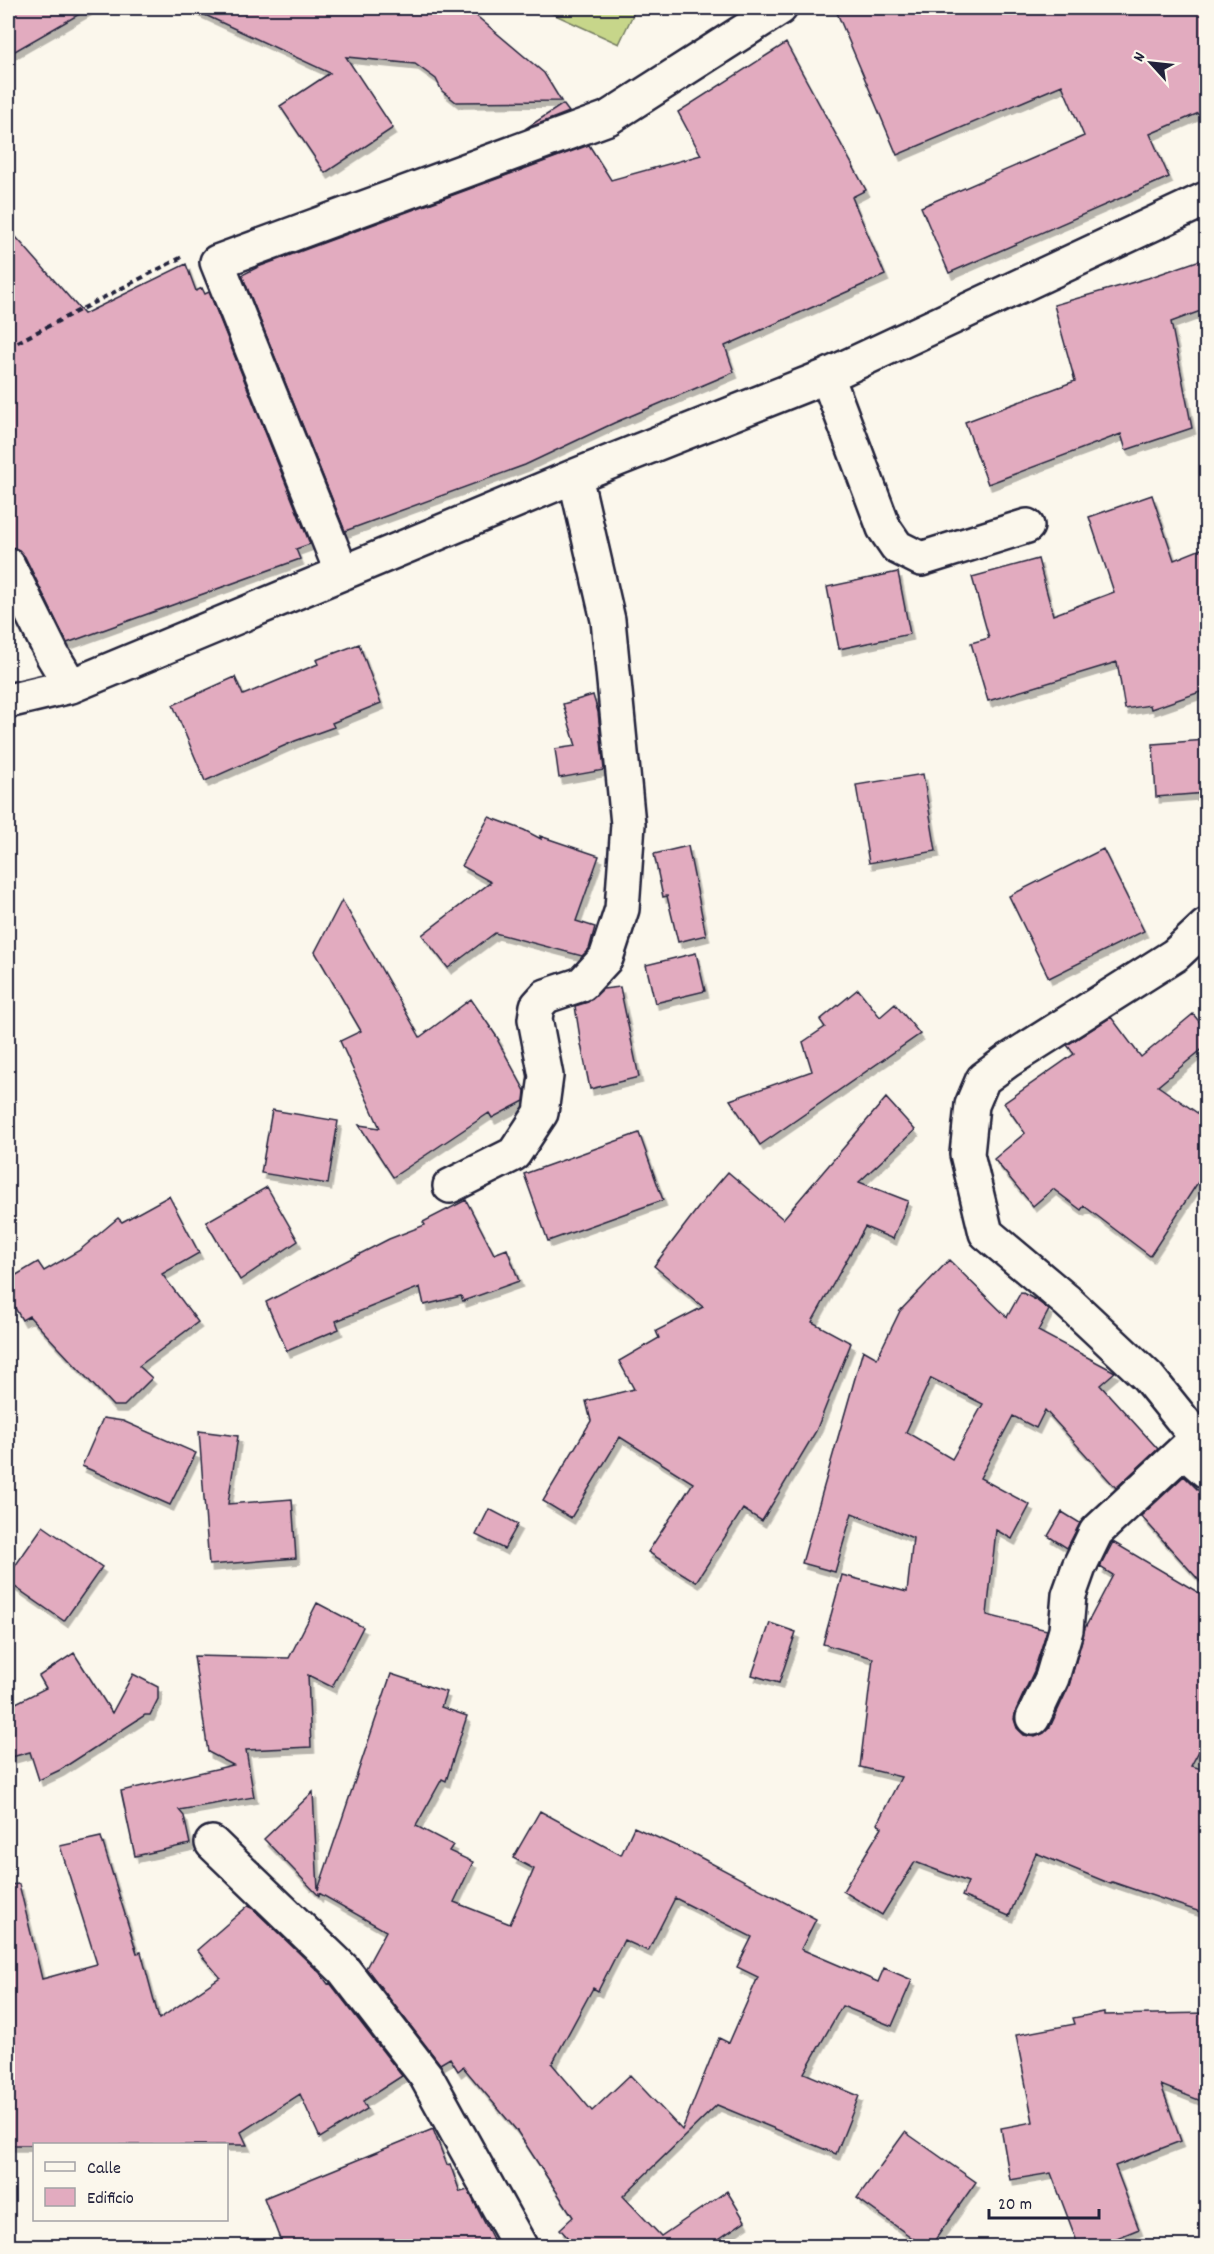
<svg xmlns="http://www.w3.org/2000/svg" width="1214" height="2254" font-family="Dekko,sans-serif">
<defs>
<filter id="shadow"><feDropShadow dx="3.5" dy="6" stdDeviation="0" flood-color="#0004"/></filter>
</defs>
<rect width="100%" height="100%" fill="#fbf7ec"/>
<filter id="ink" filterUnits="userSpaceOnUse"><feTurbulence type="fractalNoise" baseFrequency=".0167" numOctaves="2"/><feDisplacementMap in="SourceGraphic" scale="12" xChannelSelector="R" yChannelSelector="G"/><feConvolveMatrix kernelMatrix="1 2 1 2 8 2 1 2 1" color-interpolation-filters="sRGB"/></filter>
<g filter="url(#ink)">
<path fill="#c7d68a" stroke="#747c62" stroke-width="1.5" d="M 540,8 L 636,8 L 619,44 Z"/>
<path fill="#e2abbf" stroke="#22223b" stroke-width="1.5" fill-rule="evenodd" filter="url(#shadow)" d="M 8,8 L 90,8 L 8,55 Z
M 190,8 L 467,8 L 544,73 L 561,101 L 456,102 L 442,91 L 436,79 L 415,64 L 346,57 L 393,128 L 325,173 L 280,106 L 330,73 Z
M 835,8 L 1206,8 L 1206,110 L 1150,134 L 1169,177 L 949,273 L 921,207 L 1084,136 L 1062,85 L 897,155 Z
M 786,43 L 866,190 L 852,197 L 885,275 L 725,346 L 734,372 L 614,423 L 525,465 L 345,531 L 242,275 L 258,267 L 589,145 L 611,180 L 701,155 L 678,112 Z
M 563,104 L 569,112 L 525,129 Z
M 8,228 L 84,314 L 186,264 L 196,291 L 202,288 L 205,294 L 209,292 L 310,544 L 296,549 L 300,559 L 67,643 L 25,557 L 19,550 L 11,547 L 8,539 Z
M 1206,258 L 1206,309 L 1171,322 L 1192,428 L 1126,450 L 1121,434 L 988,484 L 965,422 L 1075,381 L 1054,305 L 1148,278 Z
M 1152,495 L 1174,560 L 1206,547 L 1206,690 L 1151,709 L 1150,705 L 1125,709 L 1117,662 L 988,701 L 971,643 L 989,638 L 972,577 L 1038,559 L 1053,615 L 1114,592 L 1089,517 Z
M 898,572 L 910,634 L 839,649 L 827,587 Z
M 359,644 L 381,703 L 332,723 L 334,727 L 295,741 L 205,781 L 173,705 L 235,677 L 243,695 L 318,664 L 316,660 Z
M 593,695 L 598,712 L 604,770 L 559,778 L 555,749 L 576,746 L 563,704 Z
M 1206,740 L 1206,793 L 1156,797 L 1153,744 Z
M 923,774 L 936,851 L 869,863 L 856,785 Z
M 489,817 L 524,830 L 541,839 L 540,836 L 599,856 L 576,921 L 595,927 L 589,949 L 582,956 L 495,933 L 448,968 L 422,935 L 491,882 L 462,866 Z
M 688,846 L 706,935 L 678,942 L 667,896 L 663,897 L 654,854 Z
M 1103,849 L 1144,931 L 1049,978 L 1009,896 Z
M 342,900 L 420,1037 L 471,999 L 499,1040 L 498,1041 L 525,1091 L 524,1101 L 492,1118 L 489,1113 L 393,1177 L 359,1125 L 380,1128 L 340,1041 L 361,1031 L 315,952 Z
M 696,953 L 705,991 L 655,1003 L 646,965 Z
M 620,987 L 639,1077 L 590,1089 L 581,1044 L 575,1006 L 588,1002 L 603,989 Z
M 858,989 L 880,1017 L 895,1004 L 920,1034 L 760,1145 L 730,1100 L 812,1071 L 803,1042 L 825,1027 L 820,1020 Z
M 1193,1014 L 1206,1030 L 1206,1046 L 1158,1086 L 1206,1119 L 1206,1170 L 1150,1256 L 1084,1206 L 1081,1210 L 1053,1189 L 1033,1206 L 994,1159 L 1025,1133 L 1004,1103 L 1074,1054 L 1067,1045 L 1111,1017 L 1141,1057 Z
M 886,1098 L 915,1130 L 859,1182 L 908,1201 L 893,1239 L 865,1227 L 812,1322 L 851,1343 L 816,1431 L 762,1521 L 743,1509 L 696,1582 L 648,1552 L 693,1483 L 620,1437 L 571,1518 L 543,1501 L 591,1421 L 586,1401 L 634,1389 L 619,1361 L 659,1338 L 656,1331 L 703,1307 L 654,1266 L 704,1200 L 728,1172 L 783,1219 Z
M 272,1110 L 338,1121 L 328,1184 L 261,1173 Z
M 639,1133 L 663,1200 L 548,1241 L 524,1174 Z
M 267,1187 L 298,1241 L 240,1280 L 206,1222 Z
M 169,1196 L 199,1253 L 162,1274 L 198,1322 L 139,1366 L 152,1378 L 124,1406 L 113,1406 L 29,1316 L 22,1320 L 8,1296 L 8,1280 L 38,1262 L 44,1271 L 80,1250 L 118,1218 L 122,1222 Z
M 466,1200 L 494,1254 L 507,1249 L 519,1281 L 463,1301 L 461,1296 L 424,1305 L 420,1287 L 336,1321 L 339,1329 L 287,1351 L 266,1302 L 389,1239 L 425,1225 L 423,1222 Z
M 949,1260 L 1007,1317 L 1021,1292 L 1036,1300 L 1049,1310 L 1038,1331 L 1115,1372 L 1100,1385 L 1158,1449 L 1116,1488 L 1045,1410 L 1036,1428 L 1013,1416 L 980,1478 L 1030,1505 L 1012,1539 L 996,1530 L 987,1615 L 1047,1630 L 1034,1671 L 1016,1710 L 1014,1719 L 1017,1728 L 1024,1735 L 1035,1737 L 1044,1733 L 1050,1727 L 1069,1686 L 1085,1628 L 1113,1575 L 1100,1567 L 1113,1542 L 1206,1597 L 1206,1738 L 1191,1766 L 1206,1770 L 1206,1914 L 1112,1882 L 1111,1884 L 1036,1853 L 1009,1916 L 962,1896 L 968,1882 L 915,1862 L 882,1915 L 843,1891 L 882,1827 L 877,1824 L 901,1777 L 860,1767 L 873,1658 L 823,1644 L 842,1575 L 907,1592 L 913,1538 L 852,1513 L 835,1572 L 802,1563 L 863,1350 L 877,1358 L 900,1311 ZM 931,1378 L 983,1404 L 952,1459 L 906,1432 Z
M 103,1418 L 123,1421 L 196,1453 L 170,1505 L 82,1466 Z
M 199,1431 L 238,1436 L 228,1504 L 292,1499 L 296,1558 L 209,1565 Z
M 1184,1476 L 1206,1498 L 1206,1588 L 1141,1516 Z
M 489,1509 L 518,1524 L 504,1549 L 476,1535 Z
M 1062,1512 L 1080,1523 L 1067,1548 L 1048,1536 Z
M 43,1526 L 102,1567 L 64,1621 L 8,1582 L 8,1576 Z
M 317,1603 L 363,1627 L 332,1687 L 308,1675 L 311,1747 L 246,1750 L 254,1797 L 179,1810 L 184,1816 L 190,1844 L 135,1856 L 121,1791 L 233,1765 L 208,1752 L 194,1656 L 289,1658 Z
M 770,1623 L 796,1632 L 779,1683 L 752,1675 Z
M 74,1653 L 112,1713 L 133,1674 L 158,1687 L 158,1699 L 150,1715 L 145,1715 L 60,1770 L 39,1780 L 30,1752 L 8,1758 L 8,1707 L 46,1688 L 39,1676 Z
M 391,1674 L 446,1692 L 441,1707 L 467,1716 L 446,1781 L 442,1779 L 416,1826 L 453,1845 L 449,1851 L 473,1862 L 454,1902 L 510,1924 L 534,1869 L 513,1858 L 540,1811 L 621,1855 L 634,1827 L 694,1854 L 816,1919 L 801,1949 L 878,1982 L 884,1968 L 912,1980 L 892,2026 L 842,2006 L 804,2073 L 859,2096 L 836,2154 L 717,2105 L 623,2196 L 661,2236 L 727,2191 L 745,2221 L 707,2247 L 576,2247 L 560,2229 L 573,2217 L 517,2131 L 463,2067 L 458,2071 L 450,2058 L 440,2064 L 366,1968 L 386,1931 L 319,1893 L 319,1896 L 264,1839 L 313,1792 L 318,1890 ZM 675,1898 L 752,1937 L 737,1967 L 758,1977 L 729,2043 L 719,2038 L 682,2130 L 630,2075 L 592,2111 L 552,2064 L 593,1988 L 598,1991 L 624,1940 L 648,1951 Z
M 101,1837 L 137,1953 L 141,1952 L 159,2019 L 220,1977 L 197,1950 L 249,1905 L 320,1973 L 328,1984 L 330,1983 L 402,2076 L 363,2101 L 367,2109 L 320,2138 L 300,2094 L 241,2132 L 247,2145 L 8,2145 L 8,1885 L 19,1884 L 42,1979 L 97,1964 L 60,1846 Z
M 1104,2012 L 1104,2015 L 1206,2013 L 1206,2103 L 1161,2085 L 1181,2141 L 1115,2166 L 1139,2229 L 1095,2247 L 1079,2247 L 1051,2173 L 1010,2180 L 1001,2128 L 1033,2122 L 1016,2035 L 1075,2024 L 1073,2018 Z
M 433,2129 L 447,2165 L 450,2164 L 460,2192 L 468,2190 L 497,2247 L 283,2247 L 264,2198 Z
M 905,2132 L 976,2182 L 930,2247 L 925,2247 L 857,2198 Z"/>
<g fill="none" stroke-linecap="round" stroke-linejoin="round">
<defs>
<path id="minor" d="M 827,376 L 884,528 L 897,547 L 921,559 L 1027,526
M 8,565 L 53,656 L 71,686
M 342,573 L 217,262 L 608,118 L 780,8
M 8,701 L 71,686 L 575,476 L 827,376 L 1206,199
M 1206,926 L 1175,955 L 1009,1060 L 983,1079 L 972,1105 L 967,1154 L 986,1233 L 1067,1301 L 1148,1377 L 1197,1438 L 1189,1456 L 1206,1471
M 450,1186 L 514,1154 L 541,1113 L 546,1076 L 535,1019 L 537,1006 L 546,996 L 582,984 L 606,958 L 622,909 L 628,824 L 608,620 L 575,476
M 1033,1718 L 1052,1678 L 1066,1630 L 1069,1595 L 1079,1567 L 1096,1532 L 1197,1438
M 212,1843 L 343,1969 L 426,2076 L 520,2246"/>
</defs>
<use href="#minor" stroke="#22223b" stroke-width="38"/>
<path stroke="#22223b" stroke-width="4" stroke-dasharray="6 4.5" stroke-linecap="butt" d="M 8,347 L 184,256"/>
<use href="#minor" stroke="#fbf7ec" stroke-width="33"/>
</g>
</g>
<rect width="1214" height="2254" fill="none" stroke="#fbf7ec" stroke-width="30"/>
<rect x="15" y="15" width="1184" height="2224" fill="none" stroke="#22223b" stroke-width="2" filter="url(#ink)"/>
<rect x="33" y="2143" width="195" height="78" fill="#fbf7ec" stroke="#a4a2a5" stroke-width="1.5"/>
<rect x="45" y="2162" width="30" height="9" fill="#fbf7ec" stroke="#a4a2a5" stroke-width="1.5"/>
<text x="87" y="2173" font-size="18" fill="#22223b">Calle</text>
<rect x="45" y="2188" width="30" height="18" fill="#e2abbf" stroke="#a4a2a5" stroke-width="1.5"/>
<text x="87" y="2203" font-size="18" fill="#22223b">Edificio</text>
<g transform="translate(1151 63) rotate(297)" stroke="#fbf7ec" stroke-width="4.5" paint-order="stroke">
<path d="M0-4.5L10 22L0 15L-10 22Z" fill="#22223b"/>
<text y="-9" font-size="16" font-weight="bold" text-anchor="middle" fill="#22223b">N</text>
</g>
<path d="M989 2209v9h110v-9" fill="none" stroke="#22223b" stroke-width="3"/>
<text x="998" y="2209" font-size="18" fill="#22223b" stroke="#fbf7ec" stroke-width="4.5" paint-order="stroke">20 m</text>
</svg>
